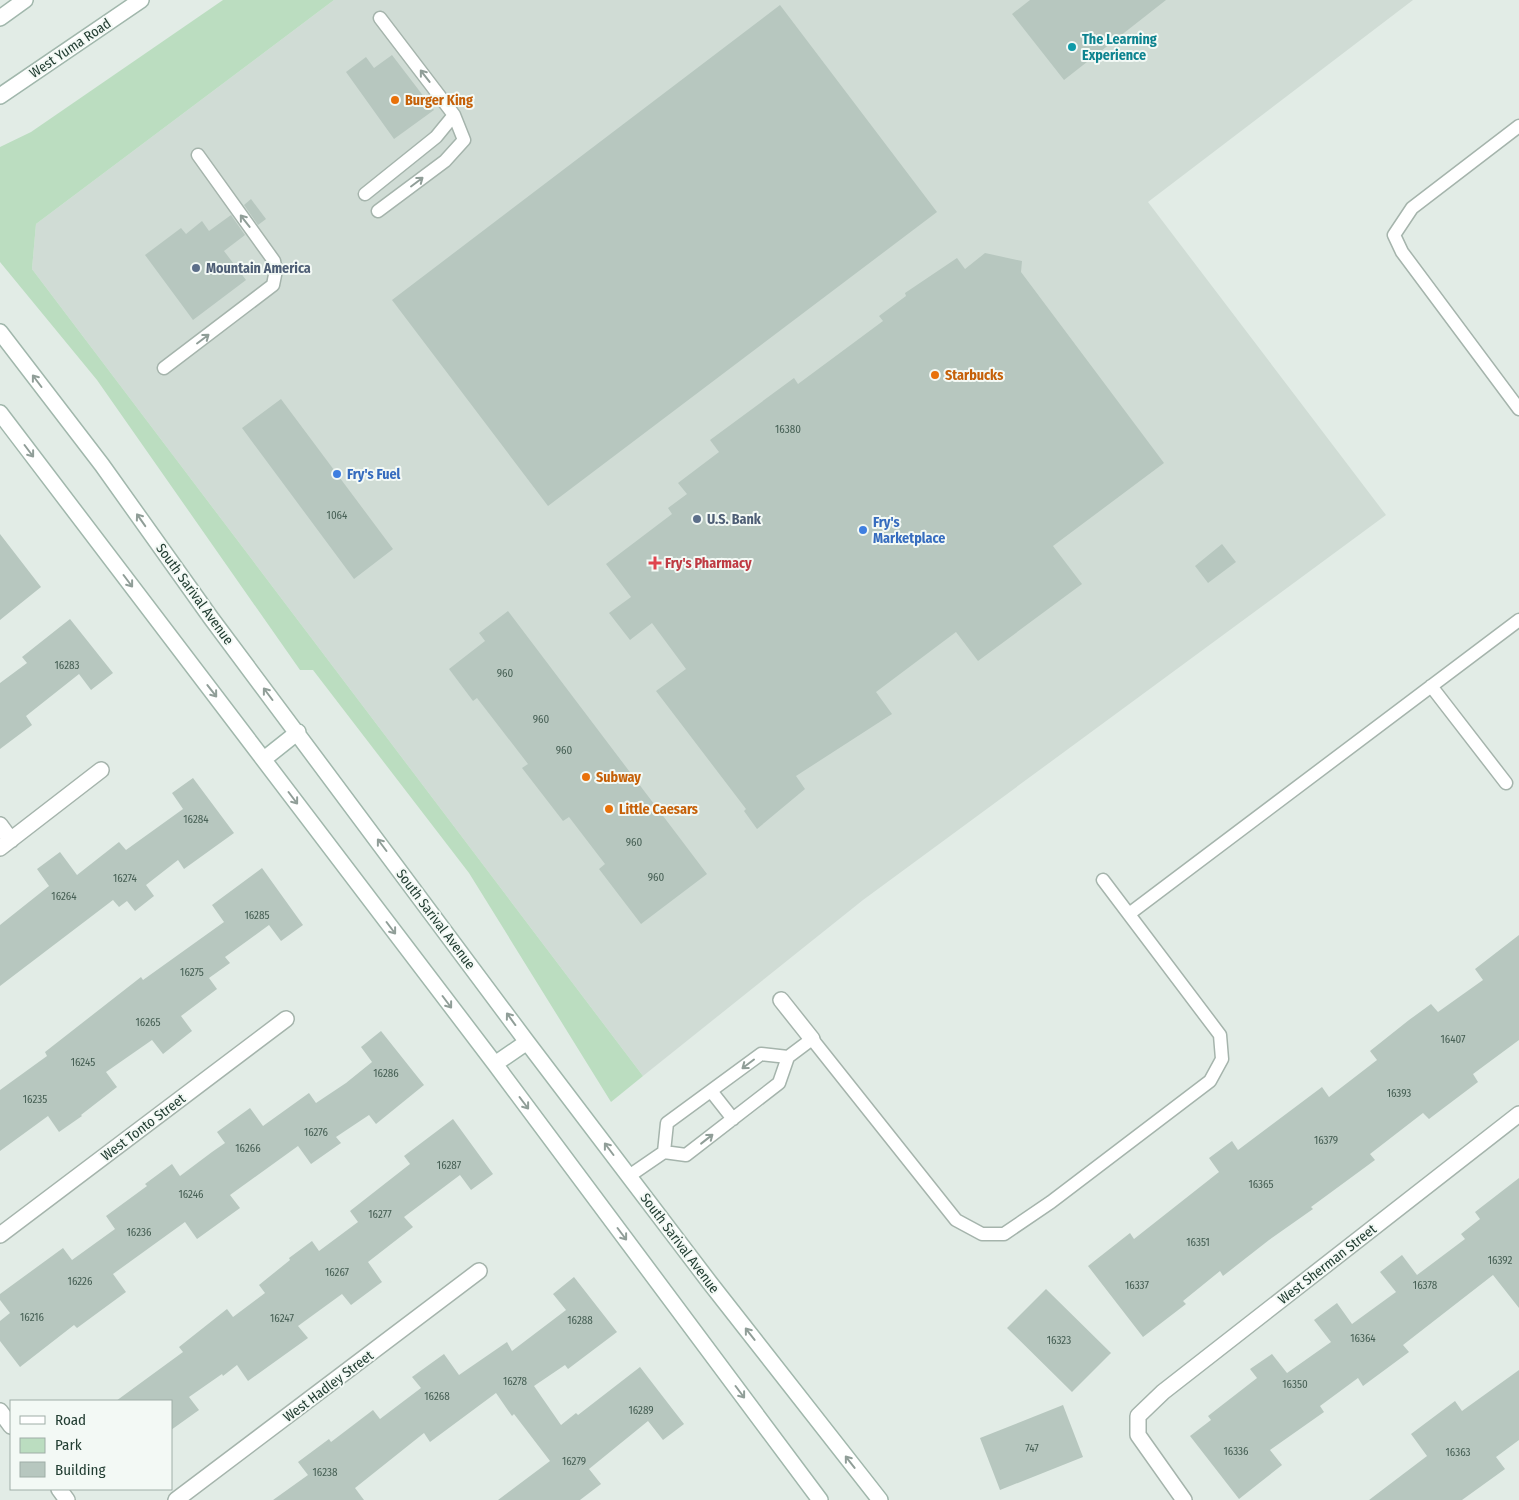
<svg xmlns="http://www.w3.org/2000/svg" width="1519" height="1500" font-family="'Fira Sans Condensed',sans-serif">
<rect width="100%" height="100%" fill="#e2ece6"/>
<path fill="#d0dcd5" d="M 334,0 L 1413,0 L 1148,202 L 1386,515 L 863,900 L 643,1076 L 32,269 L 36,224 Z"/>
<path fill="#bbddc0" d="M 223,0 L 334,0 L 36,224 L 32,269 L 643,1076 L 611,1102 L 469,873 L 313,670 L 300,670 L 97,380 L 0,262 L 0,147 L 31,132 Z"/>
<path fill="#b7c7bf" d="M 1030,0 L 1166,0 L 1064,80 L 1012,14 Z
M 780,5 L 937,212 L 548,506 L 392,300 Z
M 392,55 L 434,110 L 394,139 L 346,72 L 366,57 L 374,68 Z
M 251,199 L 266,219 L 258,225 L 244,205 Z
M 231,215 L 245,235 L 224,251 L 246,280 L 193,320 L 145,255 L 181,228 L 186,234 L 202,221 L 209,231 Z
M 985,253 L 1022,261 L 1021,272 L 1164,463 L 1053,546 L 1082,584 L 978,661 L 956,632 L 876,692 L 892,714 L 796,776 L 805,789 L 757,829 L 744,811 L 746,809 L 656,691 L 686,669 L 652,623 L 630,640 L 609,613 L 631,597 L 606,564 L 672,514 L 668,508 L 687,494 L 678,483 L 719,452 L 710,440 L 794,378 L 798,384 L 883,321 L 879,316 L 906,296 L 905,293 L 957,258 L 965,269 Z
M 281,399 L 393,549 L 354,579 L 242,428 Z
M 0,534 L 41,587 L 0,620 Z
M 1222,544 L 1236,562 L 1208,583 L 1195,566 Z
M 508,611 L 707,874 L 641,924 L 599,869 L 605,864 L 569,817 L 563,821 L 522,768 L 528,764 L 477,698 L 473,701 L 449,669 L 485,641 L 479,633 Z
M 70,619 L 113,673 L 91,690 L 79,674 L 26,716 L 32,725 L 0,749 L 0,683 L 27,663 L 22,657 Z
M 193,778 L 234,833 L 184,869 L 178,860 L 146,885 L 154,896 L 135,911 L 127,901 L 119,907 L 113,900 L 0,986 L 0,925 L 49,886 L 37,869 L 60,852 L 77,875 L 119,842 L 126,850 L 183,809 L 172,793 Z
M 262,868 L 303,925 L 281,941 L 269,925 L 225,957 L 230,963 L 209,978 L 217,989 L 181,1016 L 192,1031 L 163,1054 L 152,1040 L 106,1072 L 117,1087 L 81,1115 L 82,1116 L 59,1132 L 48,1116 L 0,1151 L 0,1090 L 47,1056 L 45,1052 L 141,977 L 143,980 L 224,922 L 212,905 Z
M 1519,935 L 1519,1040 L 1473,1074 L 1478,1082 L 1429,1119 L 1423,1113 L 1370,1154 L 1375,1160 L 1311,1207 L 1313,1209 L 1269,1240 L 1223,1276 L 1220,1271 L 1183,1301 L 1186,1304 L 1143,1337 L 1088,1266 L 1130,1233 L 1134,1239 L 1219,1172 L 1209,1158 L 1232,1141 L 1238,1150 L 1322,1087 L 1329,1097 L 1377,1060 L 1370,1051 L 1409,1020 L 1431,1004 L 1438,1012 L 1483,980 L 1475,969 Z
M 381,1031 L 424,1085 L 376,1124 L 369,1115 L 336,1137 L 341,1143 L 311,1164 L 298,1146 L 230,1195 L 240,1208 L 197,1239 L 185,1222 L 113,1274 L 126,1292 L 77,1328 L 74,1325 L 20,1367 L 0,1341 L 0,1321 L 10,1313 L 0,1300 L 0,1294 L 63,1248 L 72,1260 L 115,1229 L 106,1216 L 147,1186 L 145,1184 L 172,1164 L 180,1176 L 212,1152 L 225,1143 L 217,1132 L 250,1108 L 263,1126 L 309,1093 L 316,1103 L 346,1083 L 372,1062 L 361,1047 Z
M 453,1119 L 493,1174 L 471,1190 L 460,1175 L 404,1217 L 413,1227 L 368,1262 L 382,1282 L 351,1305 L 342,1294 L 298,1326 L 308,1338 L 248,1381 L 237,1365 L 223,1376 L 222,1374 L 189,1397 L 199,1410 L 171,1430 L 171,1401 L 116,1401 L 183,1352 L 179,1347 L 227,1309 L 233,1317 L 265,1293 L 259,1285 L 290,1260 L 289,1258 L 312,1241 L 319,1251 L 358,1222 L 350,1211 L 410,1164 L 404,1156 Z
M 1519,1178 L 1519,1308 L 1493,1275 L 1403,1345 L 1409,1352 L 1363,1386 L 1358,1378 L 1320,1406 L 1324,1412 L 1270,1450 L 1282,1465 L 1239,1499 L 1190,1436 L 1211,1420 L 1208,1416 L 1257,1378 L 1250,1369 L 1272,1354 L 1287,1373 L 1331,1342 L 1314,1320 L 1337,1303 L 1352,1324 L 1396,1292 L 1380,1272 L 1402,1255 L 1417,1275 L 1465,1239 L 1461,1234 L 1480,1219 L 1475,1212 Z
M 574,1277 L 617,1332 L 568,1369 L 565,1365 L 534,1386 L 561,1425 L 576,1413 L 578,1415 L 640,1367 L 684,1424 L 663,1440 L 648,1421 L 589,1469 L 601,1484 L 580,1500 L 498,1500 L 550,1461 L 514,1414 L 512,1416 L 496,1393 L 430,1442 L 424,1433 L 355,1488 L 364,1500 L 273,1500 L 308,1475 L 298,1462 L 329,1439 L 331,1442 L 373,1410 L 380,1419 L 421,1388 L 412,1377 L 444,1354 L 459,1375 L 507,1342 L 512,1351 L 566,1310 L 553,1294 Z
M 1046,1289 L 1111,1353 L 1072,1392 L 1007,1328 Z
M 1519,1370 L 1519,1440 L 1496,1457 L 1505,1469 L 1462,1500 L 1369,1500 L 1427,1456 L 1411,1434 L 1455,1401 L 1462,1411 Z
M 1063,1405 L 1083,1457 L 1000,1490 L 980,1438 Z"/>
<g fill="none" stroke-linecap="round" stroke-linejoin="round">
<defs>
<path id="lane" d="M 1519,126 L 1412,208 L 1394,235 L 1402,252 L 1519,409
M 365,194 L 436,137 L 454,115
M 378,211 L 445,161 L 464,140 L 454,115 L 380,18
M 164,368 L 273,285 L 276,270 L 274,261 L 198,155
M 1431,686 L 1506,783
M 1129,914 L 1519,620
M 788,1057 L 812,1039 L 956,1220 L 982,1234 L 1004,1234 L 1051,1202 L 1210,1081 L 1222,1059 L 1220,1035 L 1103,880
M 711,1091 L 733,1119
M 629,1176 L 664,1152 L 686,1155 L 779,1083 L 788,1057 L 761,1054 L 667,1123 L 664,1152"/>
<path id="street" d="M 0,825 L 11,840
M 0,848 L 101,770
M 781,1000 L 812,1039
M 0,1235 L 286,1019
M 0,1411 L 11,1426
M 59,1489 L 67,1500
M 176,1500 L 479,1271
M 1184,1500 L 1138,1435 L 1138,1416 L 1163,1392 L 1519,1114"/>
<path id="secondary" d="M 0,18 L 25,0
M 0,96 L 141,0
M 0,332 L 102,465 L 211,618 L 527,1042 L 710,1283 L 880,1500
M 0,413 L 495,1064 L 820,1500
M 264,759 L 298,732
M 495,1064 L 527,1042"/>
</defs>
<use href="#lane" stroke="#a5b4ac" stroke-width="15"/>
<use href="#street" stroke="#a5b4ac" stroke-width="18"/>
<use href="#secondary" stroke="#a1b7ac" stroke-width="18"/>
<use href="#lane" stroke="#fff" stroke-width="12"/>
<use href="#street" stroke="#fff" stroke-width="15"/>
<use href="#secondary" stroke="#fff" stroke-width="15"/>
</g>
<defs><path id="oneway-shaft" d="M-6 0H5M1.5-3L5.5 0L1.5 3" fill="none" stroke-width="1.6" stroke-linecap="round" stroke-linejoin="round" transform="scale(1.25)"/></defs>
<g stroke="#909e98">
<use href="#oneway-shaft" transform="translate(425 76) rotate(-128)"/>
<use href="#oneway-shaft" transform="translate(417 182) rotate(-37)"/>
<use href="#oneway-shaft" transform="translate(245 221) rotate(-128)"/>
<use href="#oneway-shaft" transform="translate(203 339) rotate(-37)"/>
<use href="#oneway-shaft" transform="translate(37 381) rotate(-127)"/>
<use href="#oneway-shaft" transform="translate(29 451) rotate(53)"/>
<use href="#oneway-shaft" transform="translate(141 520) rotate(-125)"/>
<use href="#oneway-shaft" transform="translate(128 581) rotate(53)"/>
<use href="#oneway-shaft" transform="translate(212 691) rotate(52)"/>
<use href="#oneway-shaft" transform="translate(268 694) rotate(-127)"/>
<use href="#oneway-shaft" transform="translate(293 798) rotate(53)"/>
<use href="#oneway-shaft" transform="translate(382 845) rotate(-127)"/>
<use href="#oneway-shaft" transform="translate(391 928) rotate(53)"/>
<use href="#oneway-shaft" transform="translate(447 1002) rotate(53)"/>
<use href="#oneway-shaft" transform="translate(511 1019) rotate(-126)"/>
<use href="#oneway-shaft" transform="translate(748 1064) rotate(143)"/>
<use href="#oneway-shaft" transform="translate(524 1103) rotate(53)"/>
<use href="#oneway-shaft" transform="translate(707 1139) rotate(-38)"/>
<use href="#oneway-shaft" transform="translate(609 1149) rotate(-127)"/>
<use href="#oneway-shaft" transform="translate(622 1234) rotate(53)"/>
<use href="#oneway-shaft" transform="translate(750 1334) rotate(-128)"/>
<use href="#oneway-shaft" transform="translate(740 1392) rotate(53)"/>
<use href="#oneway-shaft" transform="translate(850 1462) rotate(-128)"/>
</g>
<circle fill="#0f9aa8" stroke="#f3f9f5" stroke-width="2" cx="1072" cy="47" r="5"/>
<g fill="#e8710a" stroke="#f3f9f5" stroke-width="2">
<circle cx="395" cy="100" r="5"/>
<circle cx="935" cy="375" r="5"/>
<circle cx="586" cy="777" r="5"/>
<circle cx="609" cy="809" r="5"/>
</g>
<g fill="#5c6f8a" stroke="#f3f9f5" stroke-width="2">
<circle cx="196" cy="268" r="5"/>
<circle cx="697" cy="519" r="5"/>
</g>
<g fill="#3f7fe0" stroke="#f3f9f5" stroke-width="2">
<circle cx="337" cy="474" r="5"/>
<circle cx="863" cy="530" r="5"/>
</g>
<path fill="#e0444e" stroke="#f3f9f5" stroke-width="2" d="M652.5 555.5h5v5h5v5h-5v5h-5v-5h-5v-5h5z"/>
<g text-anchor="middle" stroke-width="4" stroke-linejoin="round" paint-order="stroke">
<g font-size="11" fill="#476055">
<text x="788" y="433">16380</text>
<text x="337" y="519">1064</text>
<text x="67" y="669">16283</text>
<text x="505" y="677">960</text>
<text x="541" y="723">960</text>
<text x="564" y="754">960</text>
<text x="196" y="823">16284</text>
<text x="634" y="846">960</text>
<text x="656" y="881">960</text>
<text x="125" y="882">16274</text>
<text x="64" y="900">16264</text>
<text x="257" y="919">16285</text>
<text x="192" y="976">16275</text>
<text x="148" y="1026">16265</text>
<text x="1453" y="1043">16407</text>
<text x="83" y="1066">16245</text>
<text x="386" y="1077">16286</text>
<text x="1399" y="1097">16393</text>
<text x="35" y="1103">16235</text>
<text x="316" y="1136">16276</text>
<text x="1326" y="1144">16379</text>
<text x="248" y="1152">16266</text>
<text x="449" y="1169">16287</text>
<text x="1261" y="1188">16365</text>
<text x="191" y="1198">16246</text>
<text x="380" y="1218">16277</text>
<text x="139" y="1236">16236</text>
<text x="1198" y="1246">16351</text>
<text x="1500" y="1264">16392</text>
<text x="337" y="1276">16267</text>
<text x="80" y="1285">16226</text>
<text x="1137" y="1289">16337</text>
<text x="1425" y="1289">16378</text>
<text x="32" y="1321">16216</text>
<text x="282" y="1322">16247</text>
<text x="580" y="1324">16288</text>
<text x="1363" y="1342">16364</text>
<text x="1059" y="1344">16323</text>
<text x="515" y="1385">16278</text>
<text x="1295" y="1388">16350</text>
<text x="437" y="1400">16268</text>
<text x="641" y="1414">16289</text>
<text x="1032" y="1452">747</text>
<text x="1236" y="1455">16336</text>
<text x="1458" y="1456">16363</text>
<text x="574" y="1465">16279</text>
<text x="325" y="1476">16238</text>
</g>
<g font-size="14" font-weight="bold" fill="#0d838f" stroke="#f3f9f5" text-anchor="start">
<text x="1082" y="44">The Learning<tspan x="1082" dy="16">Experience</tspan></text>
</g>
<g font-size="14" fill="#223d32" stroke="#f3f9f5">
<text transform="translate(70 48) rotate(-34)" y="5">West Yuma Road</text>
<text transform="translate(195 594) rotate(54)" y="5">South Sarival Avenue</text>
<text transform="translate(436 919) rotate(53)" y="5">South Sarival Avenue</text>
<text transform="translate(143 1127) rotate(-37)" y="5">West Tonto Street</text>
<text transform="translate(680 1243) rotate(53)" y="5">South Sarival Avenue</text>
<text transform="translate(1327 1264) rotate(-38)" y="5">West Sherman Street</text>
<text transform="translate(328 1386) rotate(-37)" y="5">West Hadley Street</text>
</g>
<g font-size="14" font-weight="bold" fill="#c56008" stroke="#f3f9f5" text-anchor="start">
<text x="405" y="105">Burger King</text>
<text x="945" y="380">Starbucks</text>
<text x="596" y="782">Subway</text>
<text x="619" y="814">Little Caesars</text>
</g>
<g font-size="14" font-weight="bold" fill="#4e5e75" stroke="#f3f9f5" text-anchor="start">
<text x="206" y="273">Mountain America</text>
<text x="707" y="524">U.S. Bank</text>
</g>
<g font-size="14" font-weight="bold" fill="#366cbe" stroke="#f3f9f5" text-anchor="start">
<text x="347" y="479">Fry's Fuel</text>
<text x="873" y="527">Fry's<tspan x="873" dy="16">Marketplace</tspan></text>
</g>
<g font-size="14" font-weight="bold" fill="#be3a42" stroke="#f3f9f5" text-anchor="start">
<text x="665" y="568">Fry's Pharmacy</text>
</g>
</g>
<rect x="10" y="1400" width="162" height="90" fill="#f3f9f5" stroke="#9faea7"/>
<rect x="20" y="1416" width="25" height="8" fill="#ffffff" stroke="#9faea7"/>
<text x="55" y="1425" font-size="15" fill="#223d32">Road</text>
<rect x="20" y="1438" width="25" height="15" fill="#bbddc0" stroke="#9faea7"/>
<text x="55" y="1450" font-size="15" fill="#223d32">Park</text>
<rect x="20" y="1462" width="25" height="15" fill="#b7c7bf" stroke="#9faea7"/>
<text x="55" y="1475" font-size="15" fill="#223d32">Building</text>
</svg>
